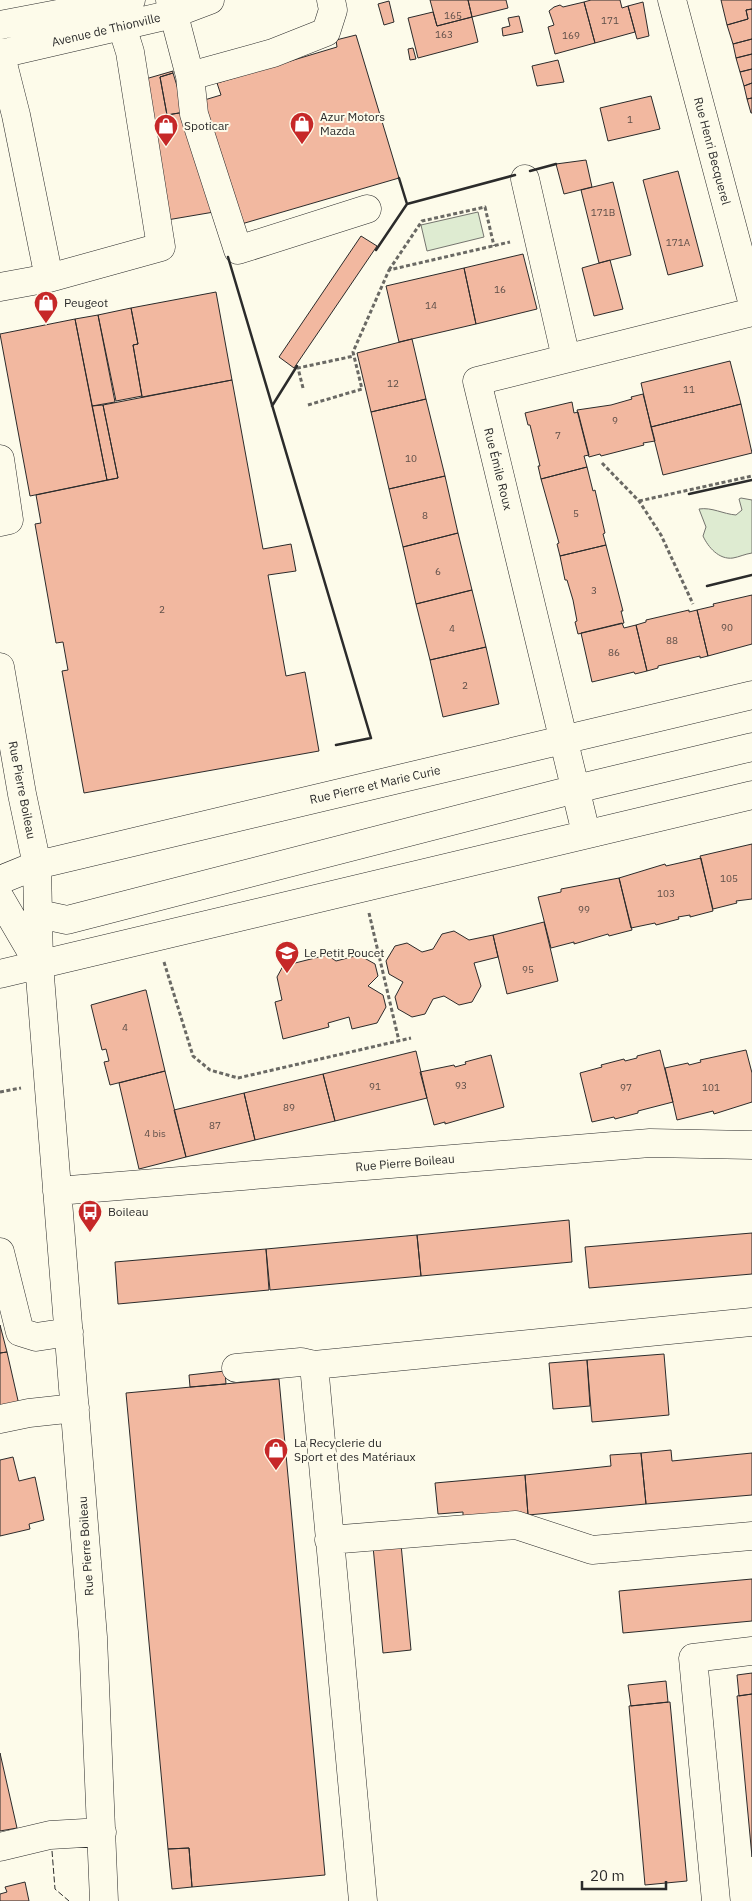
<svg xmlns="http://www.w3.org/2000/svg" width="752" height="1901" font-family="'IBM Plex Sans',sans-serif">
<rect width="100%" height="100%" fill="#fdfbea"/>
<path fill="#deebd1" stroke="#74746e" d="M 478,212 L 484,237 L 427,251 L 421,225 Z
M 741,498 L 752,500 L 752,553 C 745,554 739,557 733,558 C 719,560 708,547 703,536 L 706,527 L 699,509 C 712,507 723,514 736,515 L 742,510 L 739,499 Z"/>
<path fill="#f2b8a0" stroke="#2b2b2b" d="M 430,0 L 468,0 L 472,17 L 437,26 Z
M 468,0 L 506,0 L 508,8 L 472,17 Z
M 591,0 L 620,0 L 622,8 L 628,6 L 635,32 L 595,43 L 584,2 Z
M 721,0 L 752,0 L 752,9 L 746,10 L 748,19 L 727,25 Z
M 389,1 L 394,22 L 384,25 L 378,4 Z
M 584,2 L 595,43 L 555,54 L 548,27 L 554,25 L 549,11 L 554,7 L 560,5 L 563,7 Z
M 643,2 L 649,36 L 637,39 L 628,6 Z
M 752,9 L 752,39 L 733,44 L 727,25 L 748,19 L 746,10 Z
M 433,12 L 437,26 L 472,17 L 478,42 L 418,58 L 408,18 Z
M 519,16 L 523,32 L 503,36 L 502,28 L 510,26 L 508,18 Z
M 356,35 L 399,178 L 238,225 L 201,101 L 221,95 L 217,83 L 337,47 L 336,40 Z
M 752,39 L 752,54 L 736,58 L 733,44 Z
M 413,48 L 416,59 L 410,60 L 408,49 Z
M 752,54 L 752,69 L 740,72 L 736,58 Z
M 558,60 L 564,82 L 537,86 L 532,66 Z
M 752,69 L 752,83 L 744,86 L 740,72 Z
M 173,71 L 173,73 L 160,77 L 167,115 L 185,112 L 214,212 L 167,220 L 142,80 Z
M 173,73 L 185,112 L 167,115 L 160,77 Z
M 752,83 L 752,98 L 747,99 L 744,86 Z
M 651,96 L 660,129 L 608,141 L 600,108 Z
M 752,98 L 752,113 L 751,113 L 747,99 Z
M 586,160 L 592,187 L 564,194 L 556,164 Z
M 678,171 L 703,266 L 668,275 L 643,180 Z
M 613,182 L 631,255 L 599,263 L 581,190 Z
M 361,236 L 377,246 L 294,368 L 279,357 Z
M 523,254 L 537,309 L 476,324 L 464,268 Z
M 610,260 L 623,309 L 594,316 L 582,268 Z
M 464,268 L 476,324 L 399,342 L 386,286 Z
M 216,292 L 232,380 L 142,397 L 133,345 L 138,344 L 131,308 Z
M 131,308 L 138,344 L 133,345 L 142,396 L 116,401 L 98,315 Z
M 98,315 L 115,402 L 92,406 L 75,319 Z
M 75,319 L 107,480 L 30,496 L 0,334 Z
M 412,339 L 426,399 L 371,412 L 357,353 Z
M 730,361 L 741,404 L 651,427 L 641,383 Z
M 232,380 L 263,549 L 291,544 L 296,571 L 268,575 L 286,676 L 305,672 L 319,751 L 84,793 L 62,671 L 68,670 L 63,642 L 56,643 L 35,524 L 41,523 L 36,495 L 118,478 L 103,405 Z
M 643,394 L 655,441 L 643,443 L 644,445 L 601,456 L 600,454 L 589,457 L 577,410 L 611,405 L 632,399 L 631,397 Z
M 426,399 L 445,476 L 389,489 L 371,412 Z
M 572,402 L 574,413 L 578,412 L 589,455 L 584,456 L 587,467 L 541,479 L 538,466 L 540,466 L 530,425 L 528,425 L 525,413 Z
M 741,404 L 752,453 L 663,475 L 651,427 Z
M 103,405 L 118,478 L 107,480 L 92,406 Z
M 587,467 L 593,491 L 595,490 L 605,533 L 603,534 L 606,545 L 560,556 L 557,544 L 559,543 L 541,479 Z
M 445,476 L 458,533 L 403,547 L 389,489 Z
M 458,533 L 472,590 L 416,604 L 403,547 Z
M 606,545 L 623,611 L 621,611 L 624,623 L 578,634 L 575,622 L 577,621 L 573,600 L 567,580 L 565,580 L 560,556 Z
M 472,590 L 486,647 L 430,660 L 416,604 Z
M 752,595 L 752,644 L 708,656 L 697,610 L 714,606 L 713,604 Z
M 689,610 L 689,612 L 697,610 L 708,656 L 700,658 L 700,656 L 658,666 L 658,668 L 647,671 L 636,625 L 646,622 L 646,620 Z
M 622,623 L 624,628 L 636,625 L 647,671 L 635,674 L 634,672 L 592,682 L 581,633 Z
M 486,647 L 499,704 L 443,717 L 430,660 Z
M 752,844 L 752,899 L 736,901 L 737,903 L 713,909 L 700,856 Z
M 701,858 L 713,911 L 690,917 L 690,915 L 678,917 L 679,919 L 656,925 L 655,923 L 631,928 L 619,878 L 665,864 L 666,866 Z
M 619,878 L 632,930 L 609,936 L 608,934 L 574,944 L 574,942 L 551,948 L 538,897 L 561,892 L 561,889 Z
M 544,922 L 558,981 L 507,994 L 493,935 Z
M 454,931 L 469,940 L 493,935 L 498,957 L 474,963 L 481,986 L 472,1002 L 459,1005 L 444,996 L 433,999 L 425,1014 L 412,1017 L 398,1009 L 395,997 L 403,982 L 389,974 L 386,961 L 395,946 L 407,943 L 422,952 L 433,949 L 442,934 Z
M 327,955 L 336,961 L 359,955 L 375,964 L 378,976 L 368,986 L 383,995 L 386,1007 L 377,1023 L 352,1029 L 349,1017 L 328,1023 L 329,1027 L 283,1039 L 275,1002 L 282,1000 L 277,977 L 283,966 Z
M 145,990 L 146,990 L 165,1071 L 110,1085 L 104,1062 L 109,1061 L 106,1049 L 102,1050 L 91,1005 Z
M 660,1050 L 673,1102 L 638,1111 L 638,1113 L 615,1119 L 614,1117 L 592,1122 L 580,1073 L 602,1067 L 601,1065 L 624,1059 L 625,1061 L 637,1058 L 637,1056 Z
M 746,1050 L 752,1073 L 752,1102 L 714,1114 L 713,1111 L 677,1120 L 665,1068 L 688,1063 L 689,1065 L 701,1062 L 700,1060 Z
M 416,1051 L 427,1098 L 335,1121 L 323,1074 Z
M 491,1055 L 504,1107 L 445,1124 L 445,1122 L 434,1125 L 420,1072 L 454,1065 L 455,1067 L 466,1064 L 465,1062 Z
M 165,1071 L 186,1157 L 139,1169 L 119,1083 Z
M 323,1074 L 335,1121 L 255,1140 L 244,1093 Z
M 244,1093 L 255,1140 L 186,1157 L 174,1110 Z
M 569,1220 L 572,1262 L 421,1276 L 417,1235 Z
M 752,1233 L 752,1274 L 589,1288 L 585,1247 Z
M 417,1235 L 421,1276 L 270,1290 L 266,1249 Z
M 266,1249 L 269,1290 L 118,1304 L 115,1262 Z
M 0,1325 L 7,1352 L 0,1353 Z
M 7,1352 L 19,1405 L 0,1409 L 0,1353 Z
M 664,1354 L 669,1415 L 592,1422 L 587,1360 Z
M 587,1360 L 590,1406 L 553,1409 L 549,1363 Z
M 225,1371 L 226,1384 L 190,1387 L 189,1375 Z
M 279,1379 L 325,1875 L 192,1887 L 189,1848 L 168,1849 L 126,1393 Z
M 671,1450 L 672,1461 L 752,1453 L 752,1495 L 646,1504 L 641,1453 Z
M 641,1453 L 646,1504 L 528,1515 L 525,1475 L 611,1466 L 610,1455 Z
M 13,1457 L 19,1481 L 35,1477 L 44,1520 L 29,1524 L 30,1529 L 0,1536 L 0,1460 Z
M 525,1475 L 528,1515 L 463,1518 L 463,1512 L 438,1514 L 435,1483 Z
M 401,1544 L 411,1650 L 383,1653 L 373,1546 Z
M 752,1579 L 752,1621 L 623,1633 L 619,1591 Z
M 752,1673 L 752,1694 L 739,1696 L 737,1675 Z
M 666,1681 L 668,1702 L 631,1706 L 628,1685 Z
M 752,1694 L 752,1857 L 737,1696 Z
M 670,1702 L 687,1881 L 645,1885 L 629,1706 Z
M 0,1753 L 17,1828 L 0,1831 Z
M 189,1848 L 192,1887 L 172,1889 L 168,1849 Z
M 25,1882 L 29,1901 L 0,1901 L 0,1894 L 7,1892 L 5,1887 Z"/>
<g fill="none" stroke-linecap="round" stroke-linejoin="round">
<defs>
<path id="minor" d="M 170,0 L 190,76 L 273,53 L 326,32 L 333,10 L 331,0
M 672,0 L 752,301
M 0,52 L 16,115 L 49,278 L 161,247 L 130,52 L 115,4
M 190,76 L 194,114 L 238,250 L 367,209
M 525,179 L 566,358
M 0,287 L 49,278
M 0,459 L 9,520 L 0,522
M 0,667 L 22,794 L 37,865 L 39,964 L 93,1637 L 104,1901
M 586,833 L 477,381 L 752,312
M 0,880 L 37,865 L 752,695
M 0,898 L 38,963
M 39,914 L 67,920 L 576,789 L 752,747
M 0,974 L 752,795
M 57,1191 L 650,1143 L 752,1145
M 0,1252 L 20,1332 L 36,1337 L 69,1332
M 236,1368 L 301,1362 L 314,1365
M 0,1419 L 29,1413 L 75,1408
M 329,1540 L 516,1525 L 592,1550 L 752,1536
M 0,1847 L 50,1835 L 102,1832
M 363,1901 L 314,1365 L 752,1322
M 716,1901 L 693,1658 L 752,1651"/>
<path id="major" d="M 0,25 L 131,0
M 0,54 L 173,14 L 210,0"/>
</defs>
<use href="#minor" stroke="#2b2b2b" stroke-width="29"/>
<use href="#major" stroke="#2b2b2b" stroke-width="29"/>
<path stroke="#6a6964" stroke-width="3" stroke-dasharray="4 2.5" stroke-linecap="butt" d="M 389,270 L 422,221 L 485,207 L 494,246
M 303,388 L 298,368 L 354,356
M 308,405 L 362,389 L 353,352 L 389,270 L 510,242
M 602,463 L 639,501 L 661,535 L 693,604
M 639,501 L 752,476
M 369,913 L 399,1041
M 164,962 L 193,1056 L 210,1070 L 238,1078 L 411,1038
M 0,1092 L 21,1088"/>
<use href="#minor" stroke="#fdfbea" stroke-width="28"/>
<use href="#major" stroke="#fdfbea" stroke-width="28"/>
<path stroke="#2b2b2b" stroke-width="1" stroke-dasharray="6 2.5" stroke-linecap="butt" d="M 52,1851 L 55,1889 L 69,1901"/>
<path stroke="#2b2b2b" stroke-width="2.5" d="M 530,171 L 556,164
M 407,204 L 515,175
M 376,250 L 407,204 L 399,178
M 228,257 L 371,738 L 336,745
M 272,406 L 297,366
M 689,494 L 752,480
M 707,586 L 752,575"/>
</g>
<defs>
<symbol id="shop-pin" viewBox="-11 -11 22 30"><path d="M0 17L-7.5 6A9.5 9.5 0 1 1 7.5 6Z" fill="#c62828" stroke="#fdfbea"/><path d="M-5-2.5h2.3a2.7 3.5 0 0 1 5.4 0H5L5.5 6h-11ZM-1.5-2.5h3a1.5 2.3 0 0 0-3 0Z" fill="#fff"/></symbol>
<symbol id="school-pin" viewBox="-11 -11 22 30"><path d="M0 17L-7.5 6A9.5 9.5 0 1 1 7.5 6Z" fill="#c62828" stroke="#fdfbea"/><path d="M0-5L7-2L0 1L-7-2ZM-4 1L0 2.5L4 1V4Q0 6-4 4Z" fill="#fff"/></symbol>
<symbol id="bus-pin" viewBox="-11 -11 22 30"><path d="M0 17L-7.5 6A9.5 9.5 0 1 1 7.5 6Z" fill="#c62828" stroke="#fdfbea"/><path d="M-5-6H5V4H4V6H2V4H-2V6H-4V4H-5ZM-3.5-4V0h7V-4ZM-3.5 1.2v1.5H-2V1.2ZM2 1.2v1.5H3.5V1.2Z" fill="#fff"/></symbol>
</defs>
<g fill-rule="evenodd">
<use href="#shop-pin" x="288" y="110" width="28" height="38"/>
<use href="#shop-pin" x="152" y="112" width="28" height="38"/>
<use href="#shop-pin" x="32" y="289" width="28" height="38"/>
<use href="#school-pin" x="273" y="939" width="28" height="38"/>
<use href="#bus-pin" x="76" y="1198" width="28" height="38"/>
<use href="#shop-pin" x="262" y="1436" width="28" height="38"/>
</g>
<g text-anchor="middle" stroke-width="4" stroke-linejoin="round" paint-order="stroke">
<g font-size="10" fill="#5d4e48">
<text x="453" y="19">165</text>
<text x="610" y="24">171</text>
<text x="444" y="38">163</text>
<text x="571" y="39">169</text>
<text x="630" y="123">1</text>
<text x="603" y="216">171B</text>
<text x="678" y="246">171A</text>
<text x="500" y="293">16</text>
<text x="431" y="309">14</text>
<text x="393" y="387">12</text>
<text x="689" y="393">11</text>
<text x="615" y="424">9</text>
<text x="558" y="439">7</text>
<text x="411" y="462">10</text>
<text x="576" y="517">5</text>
<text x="425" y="519">8</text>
<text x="438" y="575">6</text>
<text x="594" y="594">3</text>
<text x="162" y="613">2</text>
<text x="727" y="631">90</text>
<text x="452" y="632">4</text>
<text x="672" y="644">88</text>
<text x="614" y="656">86</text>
<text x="465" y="689">2</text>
<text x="729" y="882">105</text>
<text x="666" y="897">103</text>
<text x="584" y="913">99</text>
<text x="528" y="973">95</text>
<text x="125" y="1031">4</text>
<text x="461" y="1089">93</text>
<text x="375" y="1090">91</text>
<text x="626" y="1091">97</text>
<text x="711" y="1091">101</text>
<text x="289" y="1111">89</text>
<text x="215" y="1129">87</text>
<text x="155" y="1137">4 bis</text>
</g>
<g font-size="12" fill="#2b2b2b" stroke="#fdfbea">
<text transform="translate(106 30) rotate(-13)" y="4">Avenue de Thionville</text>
<text transform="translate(712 151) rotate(75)" y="4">Rue Henri Becquerel</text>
<text transform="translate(498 469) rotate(76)" y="4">Rue Émile Roux</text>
<text transform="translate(375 785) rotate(-13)" y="4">Rue Pierre et Marie Curie</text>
<text transform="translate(22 790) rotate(79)" y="4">Rue Pierre Boileau</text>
<text transform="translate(405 1163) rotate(-5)" y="4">Rue Pierre Boileau</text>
<text transform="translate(86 1546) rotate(-94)" y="4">Rue Pierre Boileau</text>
</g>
<g font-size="12" fill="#2b2b2b" stroke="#fdfbea" text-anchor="start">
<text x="320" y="121">Azur Motors<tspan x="320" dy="14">Mazda</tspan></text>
<text x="184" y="130">Spoticar</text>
<text x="64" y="307">Peugeot</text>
<text x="304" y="957">Le Petit Poucet</text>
<text x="108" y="1216">Boileau</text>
<text x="294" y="1447">La Recyclerie du<tspan x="294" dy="14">Sport et des Matériaux</tspan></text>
</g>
</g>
<path d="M582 1881v8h84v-8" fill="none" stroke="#2b2b2b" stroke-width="2.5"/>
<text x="590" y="1881" font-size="15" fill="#2b2b2b" stroke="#fdfbea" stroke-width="4" paint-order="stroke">20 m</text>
</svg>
